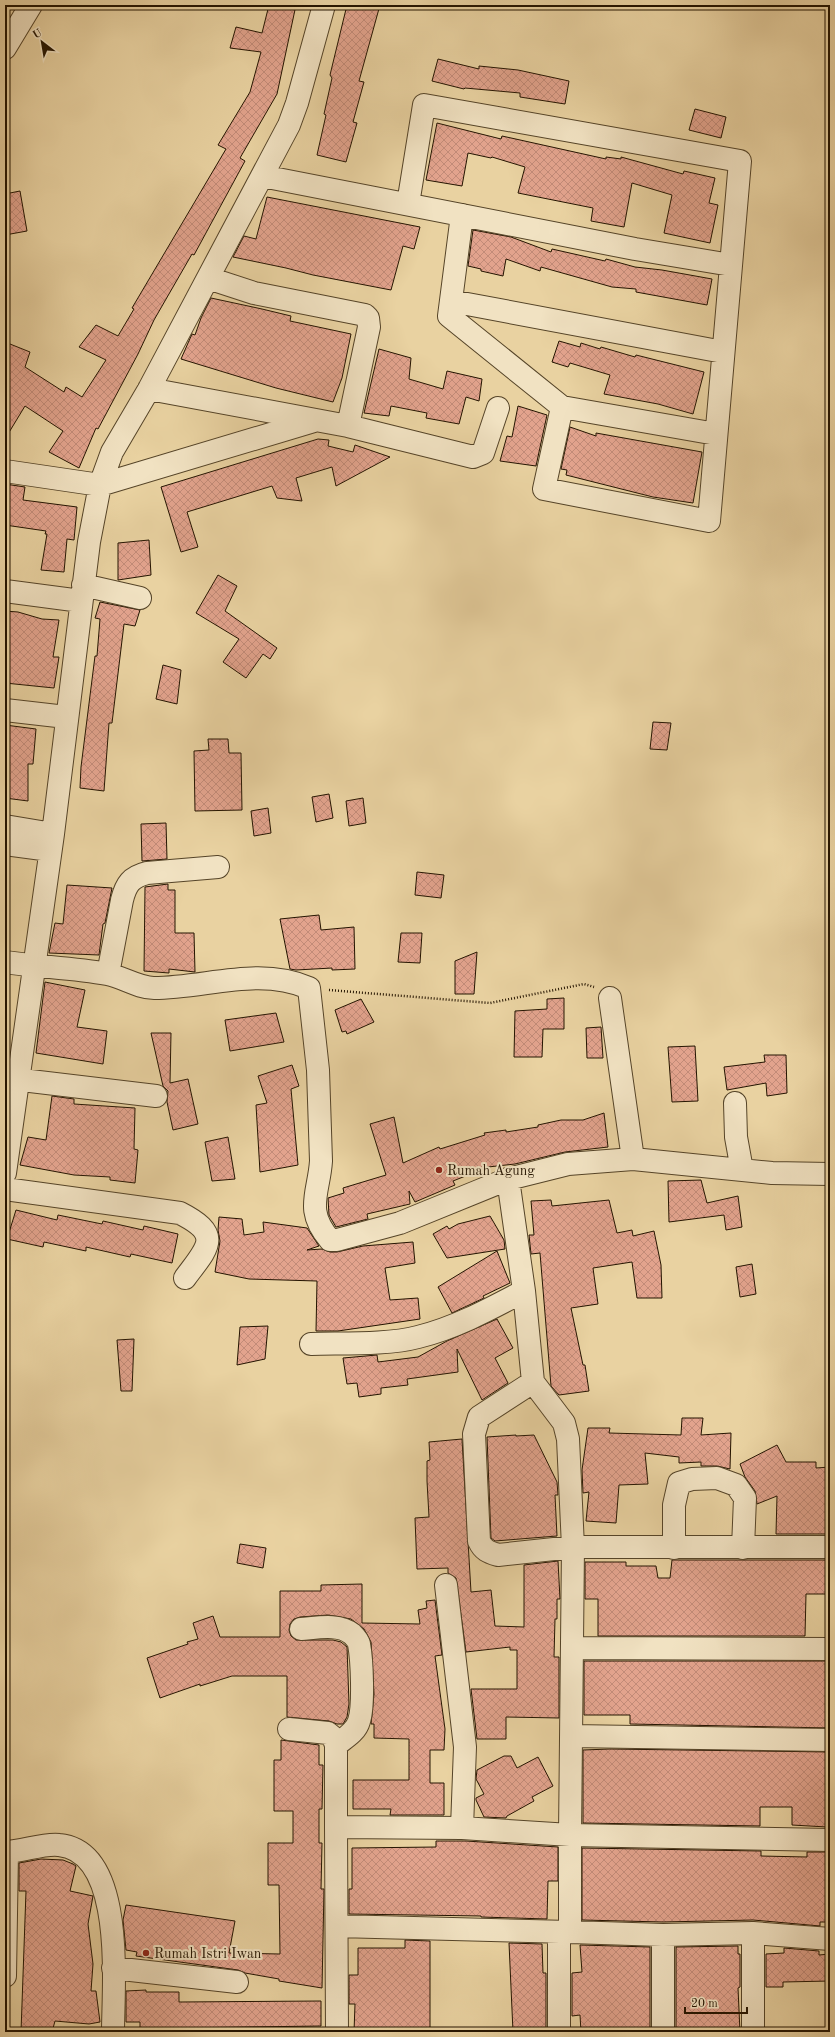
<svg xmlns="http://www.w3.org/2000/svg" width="835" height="2037" font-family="'Old Standard TT',serif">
<defs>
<pattern id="building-cross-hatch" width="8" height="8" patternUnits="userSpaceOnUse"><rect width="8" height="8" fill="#e2a38d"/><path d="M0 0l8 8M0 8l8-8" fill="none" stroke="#c28b78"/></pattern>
</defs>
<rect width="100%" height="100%" fill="#e9d2a1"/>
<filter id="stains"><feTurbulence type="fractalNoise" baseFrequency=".005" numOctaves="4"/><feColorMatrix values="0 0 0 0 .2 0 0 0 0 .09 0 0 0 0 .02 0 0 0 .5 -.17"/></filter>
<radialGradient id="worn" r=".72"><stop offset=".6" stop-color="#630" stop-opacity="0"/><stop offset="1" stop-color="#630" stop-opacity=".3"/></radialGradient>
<path fill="url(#building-cross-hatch)" stroke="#241400" d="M 269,5 L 296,5 L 277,94 L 240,158 L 245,161 L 194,255 L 192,254 L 154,320 L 138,354 L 98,429 L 96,428 L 79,468 L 49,452 L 63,431 L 25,406 L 5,439 L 5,342 L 30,352 L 25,367 L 64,392 L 66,387 L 82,397 L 106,360 L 79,347 L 96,325 L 118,336 L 134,309 L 132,308 L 226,149 L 218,145 L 250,92 L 261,52 L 230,48 L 236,27 L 262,33 Z
M 347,5 L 380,5 L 359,81 L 364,82 L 353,122 L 357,123 L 346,162 L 317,155 L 326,115 L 324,114 L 332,78 L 330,75 Z
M 438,59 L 479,69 L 479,66 L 518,70 L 569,81 L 565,104 L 520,97 L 520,93 L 465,88 L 464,89 L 432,81 Z
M 695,109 L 726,117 L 721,138 L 689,130 Z
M 437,123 L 501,139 L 502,136 L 606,159 L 606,157 L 621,159 L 621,157 L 683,174 L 684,171 L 715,178 L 709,203 L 718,205 L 710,243 L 664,233 L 672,195 L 632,183 L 624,227 L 591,221 L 593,208 L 518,193 L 525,167 L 492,157 L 491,158 L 468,153 L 462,186 L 426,180 Z
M 20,191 L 27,231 L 5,235 L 5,194 Z
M 267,197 L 420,227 L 414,249 L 403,246 L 391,290 L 313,275 L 286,268 L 233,257 L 244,236 L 256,239 Z
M 473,230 L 511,237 L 551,252 L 552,249 L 605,261 L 606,259 L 635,267 L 662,270 L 712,279 L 707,305 L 636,292 L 636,289 L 612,287 L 541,267 L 540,271 L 506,259 L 503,276 L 481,271 L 481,269 L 468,266 Z
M 211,298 L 262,309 L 291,316 L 290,321 L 351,334 L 342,378 L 333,402 L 276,388 L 181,359 L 192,334 L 195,335 L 201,318 Z
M 559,341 L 580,347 L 581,343 L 600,349 L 601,347 L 635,357 L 636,355 L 704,372 L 693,414 L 658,404 L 604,394 L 610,375 L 570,363 L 568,367 L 552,362 Z
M 379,349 L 411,358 L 409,379 L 443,389 L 447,371 L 482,379 L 479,401 L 466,397 L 459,424 L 426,418 L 427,413 L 391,406 L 389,416 L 364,413 Z
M 518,406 L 547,415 L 536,466 L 500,461 L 507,436 L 512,437 Z
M 570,427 L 596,436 L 596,433 L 702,452 L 693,503 L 653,497 L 566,475 L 567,470 L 561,469 Z
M 318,439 L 329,440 L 328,446 L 353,452 L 355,445 L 390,457 L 336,486 L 332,467 L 296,478 L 302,501 L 277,498 L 272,486 L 187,512 L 198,547 L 181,552 L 161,487 Z
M 5,484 L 25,487 L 23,500 L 77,507 L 74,540 L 67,539 L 64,572 L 41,570 L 47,534 L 45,534 L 46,531 L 5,525 Z
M 149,540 L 151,575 L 118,580 L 118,543 Z
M 218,575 L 237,586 L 225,611 L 277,648 L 270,659 L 263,654 L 246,678 L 223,662 L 239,639 L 196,613 Z
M 100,602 L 140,610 L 135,626 L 124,624 L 112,723 L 109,723 L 104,791 L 80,788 L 81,767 L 95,656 L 97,656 L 100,619 L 95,618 Z
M 5,611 L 18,612 L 42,619 L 59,620 L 53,657 L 59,657 L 54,688 L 5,683 Z
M 163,665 L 181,670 L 177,704 L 156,699 Z
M 653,722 L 671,723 L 667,750 L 650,749 Z
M 5,725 L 36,729 L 33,764 L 28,764 L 28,801 L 5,798 Z
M 208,739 L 228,739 L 229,753 L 241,753 L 242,810 L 195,811 L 194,751 L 209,750 Z
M 329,794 L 333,818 L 316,822 L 312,797 Z
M 363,798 L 366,823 L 349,826 L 346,801 Z
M 268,808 L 271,833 L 254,836 L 251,811 Z
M 166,823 L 167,859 L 142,861 L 141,824 Z
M 417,872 L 444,875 L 441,898 L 415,895 Z
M 168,884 L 168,890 L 175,890 L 175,933 L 194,933 L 195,972 L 169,969 L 169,973 L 144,971 L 145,887 Z
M 67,885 L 112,888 L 105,923 L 103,924 L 99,955 L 49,953 L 55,923 L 63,924 Z
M 319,915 L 321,930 L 354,927 L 355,969 L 332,970 L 332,968 L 296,970 L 290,969 L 280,919 Z
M 401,933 L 422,933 L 420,963 L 398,962 Z
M 477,952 L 474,994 L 455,994 L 455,961 Z
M 45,982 L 85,990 L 77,1027 L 107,1031 L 103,1064 L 36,1053 Z
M 564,998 L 564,1029 L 543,1029 L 542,1057 L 514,1057 L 515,1011 L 547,1009 L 547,999 Z
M 361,999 L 374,1022 L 347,1034 L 346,1031 L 342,1032 L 335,1010 Z
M 276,1013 L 284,1042 L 230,1051 L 225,1020 Z
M 601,1027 L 603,1058 L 587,1058 L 586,1028 Z
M 151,1033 L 171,1033 L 170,1083 L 188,1079 L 198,1124 L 173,1130 L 167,1102 L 168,1091 L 163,1086 Z
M 695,1046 L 698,1101 L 672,1102 L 668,1047 Z
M 764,1055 L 786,1055 L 787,1093 L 767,1096 L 766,1083 L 727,1090 L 724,1067 L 765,1062 Z
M 292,1065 L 299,1086 L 291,1089 L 298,1165 L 260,1172 L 256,1105 L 267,1103 L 258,1076 Z
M 52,1096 L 74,1099 L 74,1104 L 135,1108 L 134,1149 L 138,1150 L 135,1183 L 110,1180 L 110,1177 L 74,1175 L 20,1165 L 28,1137 L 46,1140 Z
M 604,1113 L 608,1147 L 565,1152 L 515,1164 L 488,1167 L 453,1181 L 455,1185 L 415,1202 L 409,1191 L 410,1204 L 367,1214 L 368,1219 L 336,1227 L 329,1215 L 328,1198 L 344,1193 L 343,1188 L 386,1175 L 370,1124 L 394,1117 L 403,1163 L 439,1147 L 440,1149 L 485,1135 L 484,1133 L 506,1130 L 506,1132 L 538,1127 L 538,1125 L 561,1120 L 583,1120 Z
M 228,1137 L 235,1179 L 212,1181 L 205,1142 Z
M 701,1180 L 707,1203 L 738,1196 L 742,1227 L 726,1230 L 724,1215 L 669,1222 L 668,1181 Z
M 551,1200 L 552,1206 L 609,1200 L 617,1233 L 632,1230 L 633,1236 L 654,1231 L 661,1265 L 662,1298 L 637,1298 L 632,1262 L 593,1268 L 598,1304 L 571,1308 L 583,1365 L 585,1365 L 589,1391 L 559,1395 L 551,1386 L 540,1253 L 531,1254 L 529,1235 L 534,1235 L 531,1201 Z
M 16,1210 L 57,1220 L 58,1215 L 102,1224 L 103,1221 L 143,1230 L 144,1226 L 178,1234 L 172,1263 L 131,1254 L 130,1257 L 86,1247 L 86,1251 L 44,1242 L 43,1247 L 7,1239 Z
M 490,1216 L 504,1240 L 505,1249 L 447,1258 L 433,1234 L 447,1226 L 449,1229 L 458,1224 Z
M 219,1217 L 242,1219 L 244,1235 L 264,1232 L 263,1222 L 307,1228 L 319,1246 L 307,1250 L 322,1249 L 330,1252 L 337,1252 L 363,1246 L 413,1242 L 415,1263 L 385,1268 L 390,1300 L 418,1298 L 420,1319 L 338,1331 L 316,1331 L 317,1281 L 249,1279 L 215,1272 L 220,1241 L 218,1230 Z
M 497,1251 L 510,1283 L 483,1296 L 484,1298 L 452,1313 L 438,1287 Z
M 752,1264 L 756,1294 L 740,1297 L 736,1267 Z
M 497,1319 L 513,1348 L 495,1358 L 508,1383 L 482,1400 L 457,1349 L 458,1372 L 407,1379 L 408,1385 L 381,1388 L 381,1394 L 359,1397 L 357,1383 L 347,1384 L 343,1358 L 377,1355 L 378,1362 L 418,1357 L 447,1341 Z
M 268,1326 L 265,1359 L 237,1365 L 240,1327 Z
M 134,1339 L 132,1391 L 121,1391 L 117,1340 Z
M 682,1418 L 703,1418 L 701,1435 L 731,1433 L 730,1469 L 717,1466 L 701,1466 L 701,1462 L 679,1463 L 679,1457 L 645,1453 L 648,1484 L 619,1485 L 616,1523 L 586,1521 L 589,1492 L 583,1493 L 582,1470 L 588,1428 L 610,1428 L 609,1433 L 681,1435 Z
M 516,1435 L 516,1436 L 534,1435 L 557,1482 L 558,1495 L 555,1495 L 557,1536 L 495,1541 L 491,1538 L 487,1437 Z
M 462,1439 L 471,1592 L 491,1590 L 495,1626 L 524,1627 L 524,1565 L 558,1561 L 560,1599 L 557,1599 L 557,1619 L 555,1619 L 554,1657 L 559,1657 L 559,1718 L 506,1717 L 506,1739 L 477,1739 L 471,1689 L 517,1689 L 517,1650 L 510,1650 L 510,1647 L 466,1652 L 456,1578 L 448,1573 L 448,1568 L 417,1569 L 415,1518 L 429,1517 L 427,1481 L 427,1461 L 430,1460 L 429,1442 Z
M 777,1445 L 786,1462 L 816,1462 L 816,1468 L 830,1467 L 830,1534 L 776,1534 L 777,1496 L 757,1504 L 755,1491 L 745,1477 L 740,1464 Z
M 240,1544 L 266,1548 L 263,1568 L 237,1563 Z
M 672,1560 L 830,1560 L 830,1594 L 806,1594 L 805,1636 L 598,1636 L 598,1599 L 585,1599 L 585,1562 L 626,1562 L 626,1566 L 656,1566 L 658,1578 L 670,1578 Z
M 362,1584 L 362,1623 L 420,1624 L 418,1610 L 427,1608 L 426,1601 L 435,1600 L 442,1655 L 435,1656 L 445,1729 L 444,1750 L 430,1750 L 430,1783 L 444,1783 L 444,1815 L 390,1815 L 391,1809 L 353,1809 L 353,1780 L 409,1780 L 409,1739 L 374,1738 L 374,1724 L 371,1724 L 374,1694 L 371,1642 L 364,1629 L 351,1619 L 328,1615 L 300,1617 L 294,1619 L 290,1624 L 289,1630 L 291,1636 L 296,1640 L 333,1640 L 341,1642 L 347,1647 L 349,1704 L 347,1717 L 343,1724 L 337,1724 L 329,1721 L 287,1717 L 287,1676 L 232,1676 L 200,1686 L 200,1684 L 160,1698 L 147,1658 L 188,1644 L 187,1642 L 198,1639 L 193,1623 L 213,1616 L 220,1637 L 280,1637 L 280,1591 L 321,1591 L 321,1585 Z
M 584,1661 L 830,1661 L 830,1728 L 630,1724 L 630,1715 L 584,1715 Z
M 281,1740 L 319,1745 L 319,1765 L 323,1765 L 322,1809 L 319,1809 L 319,1843 L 322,1843 L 321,1889 L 324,1889 L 322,1988 L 279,1981 L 279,1979 L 245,1973 L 238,1970 L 136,1956 L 137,1952 L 126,1950 L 123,1920 L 126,1905 L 235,1921 L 229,1953 L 280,1954 L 279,1885 L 268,1885 L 268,1843 L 293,1843 L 293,1811 L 274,1811 L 274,1760 L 281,1760 Z
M 610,1749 L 830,1752 L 829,1825 L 827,1825 L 827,1827 L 792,1825 L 792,1807 L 760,1807 L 760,1826 L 583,1823 L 583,1750 Z
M 504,1756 L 511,1756 L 517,1768 L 538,1757 L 553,1786 L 532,1797 L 534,1801 L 507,1816 L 506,1818 L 484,1817 L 476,1800 L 476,1798 L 484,1794 L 476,1779 L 477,1770 Z
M 436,1841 L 466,1841 L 558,1847 L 558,1881 L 548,1881 L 547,1919 L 481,1917 L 481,1916 L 349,1914 L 349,1889 L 352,1889 L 352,1848 L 436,1847 Z
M 582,1848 L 761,1851 L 761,1856 L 807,1857 L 807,1852 L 827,1852 L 827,1922 L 820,1922 L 820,1926 L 753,1920 L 663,1922 L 582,1920 Z
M 41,1859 L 63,1860 L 73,1864 L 76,1866 L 70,1891 L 93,1896 L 88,1924 L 93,1964 L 91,1991 L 96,1991 L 100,2022 L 89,2024 L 55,2021 L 52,2032 L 21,2032 L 26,1891 L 19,1891 L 19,1863 Z
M 405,1940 L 430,1941 L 430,2029 L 373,2029 L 373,2032 L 354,2032 L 355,2004 L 349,2004 L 349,1975 L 358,1975 L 358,1948 L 405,1948 Z
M 509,1943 L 542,1944 L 543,1973 L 546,1973 L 546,2032 L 513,2032 Z
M 580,1945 L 650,1947 L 650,2032 L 581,2032 L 580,2015 L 572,2016 L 572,1973 L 582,1972 Z
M 738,1946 L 738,1954 L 740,1954 L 740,1987 L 738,1988 L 740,2032 L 676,2032 L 676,1947 Z
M 784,1948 L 819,1951 L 819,1955 L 830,1954 L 830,1981 L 783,1982 L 783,1987 L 766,1987 L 766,1954 L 784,1953 Z
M 146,1990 L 146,1992 L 179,1992 L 179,2002 L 321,2001 L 321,2026 L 176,2028 L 176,2032 L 140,2032 L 140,2022 L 126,2022 L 126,1991 Z"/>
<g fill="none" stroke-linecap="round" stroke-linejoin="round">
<defs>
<path id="minor" d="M 5,48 L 31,5
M 262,176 L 635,249 L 731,265
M 408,204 L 424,105 L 740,161 L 709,521 L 544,489 L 562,407 L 449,316 L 462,215
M 208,278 L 254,293 L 365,315 L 368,318 L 369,327 L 348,426
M 451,301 L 723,352
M 149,389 L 348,426 L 473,457 L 483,453 L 498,408
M 562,407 L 716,434
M 5,471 L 100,485 L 314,421
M 83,585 L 140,598
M 5,591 L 81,601
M 5,710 L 66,717
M 5,826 L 53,834
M 5,844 L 50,850
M 5,962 C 39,967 74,968 107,974 C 123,977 138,988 154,988 C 206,988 259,966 309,988 L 318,1070 L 321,1161 C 319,1193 304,1210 330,1240 L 337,1240 L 400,1223 L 508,1179 L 568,1164 L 633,1159 L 610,998
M 108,974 L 122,900 C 126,884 131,877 147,873 L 218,867
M 5,1078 L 156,1096
M 735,1103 L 736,1137 L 742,1170
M 633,1159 L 772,1173 L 830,1174
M 5,1173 L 53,834 L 89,542 L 100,485 L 112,452 L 149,389 L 289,125 L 297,103 L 324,5
M 5,1189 L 180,1213 C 223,1235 208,1247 185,1278
M 311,1344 C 342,1343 388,1345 418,1337 C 455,1328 490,1309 524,1291
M 533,1382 L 479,1417 L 474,1434 L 479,1541 C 483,1550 488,1552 498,1555 L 573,1547 L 830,1547
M 674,1548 L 674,1505 L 679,1483 L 692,1479 L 717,1478 L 736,1485 L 745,1498 L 743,1548
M 446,1585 L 465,1747 L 462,1828
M 301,1629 C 316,1628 339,1623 352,1634 C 354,1636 358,1640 359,1644 C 362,1660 364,1706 359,1721 C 356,1732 345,1738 336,1745 L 336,1827 L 462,1828 L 570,1835 L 573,1547 L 568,1439 L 564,1423 L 533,1382 L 524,1291 L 508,1179
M 572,1648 L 830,1649
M 289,1729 L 328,1733 L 333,1737 L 336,1745
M 572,1736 L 830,1740
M 336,1827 L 337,2032
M 5,1852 C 22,1852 43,1843 59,1845 C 126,1851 113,1986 113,2032
M 337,1926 L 570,1932 L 570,1835 L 830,1840
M 570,1932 L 663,1935 L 753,1933 L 830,1939
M 753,1933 L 753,2032
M 663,1935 L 663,2032
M 113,1968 L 237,1982
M 5,1976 L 7,1852
M 559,2032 L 559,1932"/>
</defs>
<use href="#minor" stroke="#554428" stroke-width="24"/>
<path stroke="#241400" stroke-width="2.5" stroke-dasharray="1 2" stroke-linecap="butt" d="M 329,990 L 490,1003 L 584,984 L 594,987"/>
<use href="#minor" stroke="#f1e2c2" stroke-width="22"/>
</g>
<g fill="#8f2418" stroke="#f1e2c2" stroke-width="1.5">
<circle cx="439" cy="1170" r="4"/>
<circle cx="146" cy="1953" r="4"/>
</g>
<g text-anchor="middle" stroke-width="4" stroke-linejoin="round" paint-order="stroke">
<g font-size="14" fill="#241400" stroke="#f1e2c2" text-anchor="start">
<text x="447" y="1175">Rumah Agung</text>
<text x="154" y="1958">Rumah Istri Iwan</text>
</g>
</g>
<rect width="835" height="2037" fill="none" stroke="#e9d2a1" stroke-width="20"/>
<rect x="6" y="6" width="823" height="2025" fill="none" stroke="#241400" stroke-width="2"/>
<rect x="10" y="10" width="815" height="2017" fill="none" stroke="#241400"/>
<g transform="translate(42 42) rotate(329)" stroke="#f1e2c2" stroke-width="3" paint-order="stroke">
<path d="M0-3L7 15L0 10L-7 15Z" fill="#241400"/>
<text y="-6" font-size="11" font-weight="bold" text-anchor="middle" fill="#241400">U</text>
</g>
<path d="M685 2007v6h62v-6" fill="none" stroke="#241400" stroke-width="2"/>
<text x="691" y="2007" font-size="12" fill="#241400" stroke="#f1e2c2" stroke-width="3" paint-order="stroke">20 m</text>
<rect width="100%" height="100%" filter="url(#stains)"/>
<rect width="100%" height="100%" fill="url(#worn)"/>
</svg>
